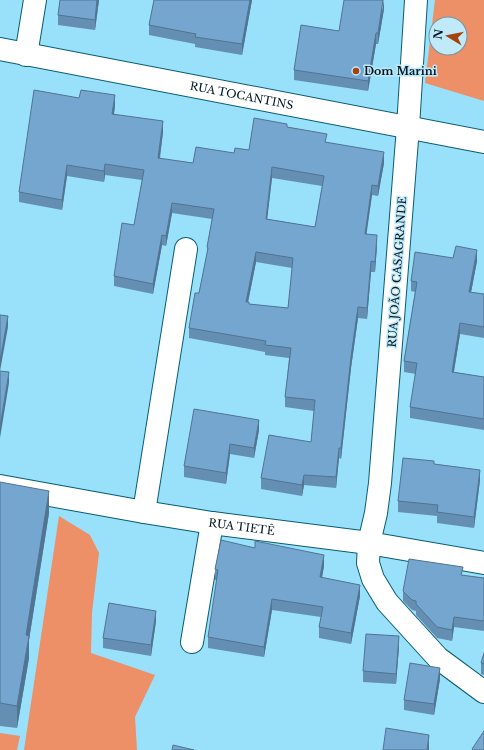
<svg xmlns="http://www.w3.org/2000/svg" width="484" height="750" font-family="'Libre Baskerville',serif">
<rect width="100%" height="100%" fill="#99e0fb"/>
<path fill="#ed8f67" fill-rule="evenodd" d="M 435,0 L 484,0 L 484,101 L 425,83 ZM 436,24 L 460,24 L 460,48 L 436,48 Z
M 59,516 L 90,535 L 99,553 L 92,613 L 91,653 L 155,675 L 135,717 L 137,750 L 24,750 Z
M 0,733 L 20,736 L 17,750 L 0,750 Z"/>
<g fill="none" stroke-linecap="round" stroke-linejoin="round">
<defs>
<g id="minor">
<path d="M 416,0 L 408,127 L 380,483 L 376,513 L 369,543 L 368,563 L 373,579 L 387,602 L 438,658 L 484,692"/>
<path id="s1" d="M 0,49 L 484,142"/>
<path d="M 26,55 L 35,0"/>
<path id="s2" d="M 0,486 L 144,512 L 212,523 L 369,543 L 484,563"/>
<path d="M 144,512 L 186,249"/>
<path d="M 192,642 L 212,523"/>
</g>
</defs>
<use href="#minor" stroke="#075c73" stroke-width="24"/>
<use href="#minor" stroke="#fff" stroke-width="22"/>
</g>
<path fill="#648fb2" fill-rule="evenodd" d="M 60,0 L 99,0 L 95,30 L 58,25 L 58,15 Z
M 154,0 L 252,0 L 242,55 L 195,47 L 195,44 L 149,35 L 149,25 Z
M 384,9 L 378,44 L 376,44 L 368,91 L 294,80 L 294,70 L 339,31 Z
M 115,106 L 114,114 L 163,132 L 160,159 L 193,163 L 249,150 L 287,128 L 327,143 L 384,163 L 378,196 L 372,195 L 366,234 L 377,246 L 375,272 L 371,272 L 367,319 L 358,318 L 351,368 L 341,459 L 339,458 L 336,488 L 304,485 L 302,496 L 261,489 L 261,478 L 311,442 L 314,411 L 285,407 L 285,397 L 289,358 L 265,355 L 265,352 L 189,338 L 189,328 L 199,293 L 207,255 L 207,247 L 212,219 L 172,213 L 166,246 L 162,245 L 153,294 L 114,286 L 114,276 L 134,225 L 142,180 L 105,175 L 104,182 L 67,176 L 62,210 L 19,202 L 19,192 ZM 272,178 L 322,186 L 315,227 L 267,219 ZM 256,262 L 292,268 L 288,308 L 249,304 L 248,302 Z
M 453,258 L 477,261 L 471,292 L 484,294 L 484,338 L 460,334 L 454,372 L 484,377 L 484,430 L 410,418 L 410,407 L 416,374 L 404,372 L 404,361 L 415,292 L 411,291 L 411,281 Z
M 259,420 L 259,430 L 254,458 L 230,454 L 226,484 L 184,477 L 184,466 Z
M 434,464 L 480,480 L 474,528 L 437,523 L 437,516 L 398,512 L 398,501 Z
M 0,482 L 49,513 L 29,640 L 29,658 L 17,728 L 0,726 Z
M 324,566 L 322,578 L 360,596 L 351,644 L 319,638 L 319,627 L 321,617 L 272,610 L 264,657 L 208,648 L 208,637 L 217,580 L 215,580 L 215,569 Z
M 463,575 L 484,578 L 484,631 L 454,627 L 452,641 L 437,638 L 416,615 L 416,611 L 412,610 L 403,601 L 403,591 Z
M 156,621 L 151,656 L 103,648 L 103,638 Z
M 399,647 L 396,684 L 363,682 L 363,671 Z
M 484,653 L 484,675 L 481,674 L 481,663 Z
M 440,679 L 434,715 L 404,710 L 404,700 Z"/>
<path fill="#517491" d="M 97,0 L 99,0 L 95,30 L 95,20 Z
M 250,0 L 252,0 L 242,55 L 242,44 Z
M 384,0 L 384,9 L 378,44 L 378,33 Z
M 376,33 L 376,44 L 368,91 L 368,81 Z
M 115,95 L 115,106 L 112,125 L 112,114 Z
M 163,121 L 163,132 L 158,169 L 158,158 Z
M 384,152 L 384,163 L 378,196 L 378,186 Z
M 105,164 L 105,175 L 104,182 L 104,171 Z
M 67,165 L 67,176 L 62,210 L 62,200 Z
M 272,167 L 272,178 L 266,229 L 266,219 Z
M 372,185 L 372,195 L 365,245 L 365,234 Z
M 172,203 L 172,213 L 166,246 L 166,236 Z
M 162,235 L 162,245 L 153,294 L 153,284 Z
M 377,235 L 377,246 L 375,272 L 375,262 Z
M 477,250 L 477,261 L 469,303 L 469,292 Z
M 256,252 L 256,262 L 246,312 L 246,302 Z
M 371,261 L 371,272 L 367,319 L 367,308 Z
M 358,307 L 358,318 L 351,368 L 341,459 L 341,448 L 351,357 Z
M 8,316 L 8,327 L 0,371 L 0,361 Z
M 460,323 L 460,334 L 452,382 L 452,372 Z
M 9,372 L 9,383 L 0,438 L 0,427 Z
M 259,420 L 259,430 L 254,458 L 254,448 Z
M 230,444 L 230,454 L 226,484 L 226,473 Z
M 339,448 L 339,458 L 336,488 L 336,477 Z
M 480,470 L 480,480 L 474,528 L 474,517 Z
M 304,475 L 304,485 L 302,496 L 302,485 Z
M 49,491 L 49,513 L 29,640 L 29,658 L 17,728 L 17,706 L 26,635 Z
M 324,555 L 324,566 L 320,588 L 320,577 Z
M 360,585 L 360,596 L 351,644 L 351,633 Z
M 272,599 L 272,610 L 264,657 L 264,647 Z
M 156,611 L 156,621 L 151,656 L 151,645 Z
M 454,617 L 454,627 L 452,641 L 452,630 Z
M 399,636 L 399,647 L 396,684 L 396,674 Z
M 440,668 L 440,679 L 434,715 L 434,704 Z
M 429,735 L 429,750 L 427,750 Z"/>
<path fill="#74a6cf" stroke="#517491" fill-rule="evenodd" d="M 60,0 L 97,0 L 95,20 L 58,15 Z
M 154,0 L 250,0 L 242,44 L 195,37 L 196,34 L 149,25 Z
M 344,0 L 383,0 L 378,33 L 376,33 L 368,81 L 294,70 L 301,25 L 339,31 Z
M 34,90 L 79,98 L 81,90 L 115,95 L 112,114 L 163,121 L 158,158 L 193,163 L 196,147 L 234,153 L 235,148 L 249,150 L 254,118 L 287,124 L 287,127 L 327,134 L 325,142 L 384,152 L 378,186 L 372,185 L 365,234 L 377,235 L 375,262 L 371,261 L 367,308 L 358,307 L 351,357 L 341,448 L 339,448 L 336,477 L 304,475 L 302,485 L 261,478 L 269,435 L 311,442 L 315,400 L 285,397 L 291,348 L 265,345 L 266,341 L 189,328 L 195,293 L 199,293 L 208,248 L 207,247 L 214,209 L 172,203 L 166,236 L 162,235 L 153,284 L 114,276 L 122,223 L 134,225 L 144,170 L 105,164 L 104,171 L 67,165 L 62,200 L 19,192 ZM 272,167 L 324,176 L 315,227 L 266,219 ZM 256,252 L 293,258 L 288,308 L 249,304 L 249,302 L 246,302 Z
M 456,246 L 477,250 L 469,292 L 484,294 L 484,327 L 460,323 L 452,372 L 484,377 L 484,419 L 410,407 L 417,363 L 404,361 L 417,282 L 411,281 L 415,252 L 453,258 Z
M 0,315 L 8,316 L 0,361 Z
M 0,371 L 9,372 L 0,427 Z
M 194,409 L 259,420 L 254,448 L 230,444 L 226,473 L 184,466 Z
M 403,458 L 434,461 L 434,464 L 480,470 L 474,517 L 437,512 L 438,505 L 398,501 Z
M 0,482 L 49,491 L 26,635 L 29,636 L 17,706 L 0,703 Z
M 221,540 L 255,548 L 255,541 L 324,555 L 320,577 L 360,585 L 351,633 L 319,627 L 323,607 L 272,599 L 264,647 L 208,637 L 218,570 L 215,569 Z
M 409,559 L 463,567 L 461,575 L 484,578 L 484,621 L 454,617 L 452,630 L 437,627 L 416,604 L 416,601 L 412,600 L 403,591 Z
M 109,603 L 156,611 L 151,645 L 103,638 Z
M 366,634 L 399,636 L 396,674 L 363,671 Z
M 484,653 L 484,664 L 481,663 Z
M 410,663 L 440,668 L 434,704 L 404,700 Z
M 386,728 L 429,735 L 427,750 L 383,750 Z
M 484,731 L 484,750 L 474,750 L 472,749 Z
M 173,745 L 194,750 L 172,750 Z"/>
<circle fill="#a5420a" stroke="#c0e9f9" stroke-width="1.5" cx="356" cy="71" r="4"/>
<g text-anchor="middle" stroke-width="3" stroke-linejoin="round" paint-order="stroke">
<g font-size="11" font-weight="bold" fill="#001721" stroke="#c0e9f9" text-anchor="start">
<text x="364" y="75">Dom Marini</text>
</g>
<g font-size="11" fill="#001721" stroke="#c0e9f9">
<text dy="4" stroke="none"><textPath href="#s1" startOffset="246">RUA TOCANTINS</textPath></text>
<text transform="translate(397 272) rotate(-86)" y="4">RUA JOÃO CASAGRANDE</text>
<text dy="4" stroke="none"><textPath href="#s2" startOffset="245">RUA TIETÊ</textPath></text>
</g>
</g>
<g transform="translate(448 36) rotate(280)"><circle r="19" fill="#c0e9f9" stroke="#7395a3"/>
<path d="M0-3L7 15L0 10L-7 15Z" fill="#a5420a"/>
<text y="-6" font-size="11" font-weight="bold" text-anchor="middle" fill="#001721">N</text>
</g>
</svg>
